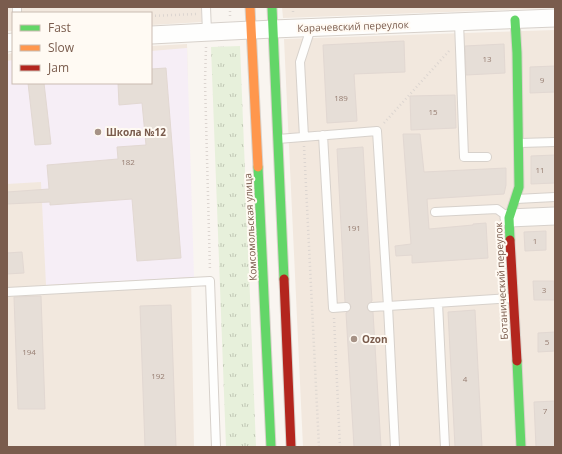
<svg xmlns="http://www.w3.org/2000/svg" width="562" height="454" font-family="'Open Sans',sans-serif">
<defs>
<pattern id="grass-tufts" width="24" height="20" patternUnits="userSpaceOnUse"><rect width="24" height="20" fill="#e7f0db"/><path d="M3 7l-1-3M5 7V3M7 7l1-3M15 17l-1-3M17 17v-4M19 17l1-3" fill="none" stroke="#c0c6b4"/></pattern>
</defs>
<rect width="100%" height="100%" fill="#f9f5f0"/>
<path fill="#f2e8de" d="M 7,7 L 201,7 L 202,22 L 151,25 L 151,13 L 13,13 L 13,31 L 7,31 Z
M 282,7 L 555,7 L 555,8 L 283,18 Z
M 555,30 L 555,447 L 303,447 L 284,39 Z
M 187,44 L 194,447 L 7,447 L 7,54 L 13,53 L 13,83 L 151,83 L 151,46 Z"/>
<path fill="#f6eef6" d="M 187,48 L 194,277 L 46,285 L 41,182 L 7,184 L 7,61 L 13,60 L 13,83 L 151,83 L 151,51 Z"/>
<path fill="url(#grass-tufts)" d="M 240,46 L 256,447 L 226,447 L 211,47 Z"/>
<path fill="#e6ded7" stroke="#e2d8d2" d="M 404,41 L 405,72 L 354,74 L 357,121 L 327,123 L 323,45 Z
M 504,44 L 505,73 L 466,75 L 465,46 Z
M 555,66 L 555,92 L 530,93 L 530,67 Z
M 166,68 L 181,258 L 137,261 L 132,199 L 50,205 L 50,202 L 7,204 L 7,192 L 49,189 L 47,165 L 118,159 L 117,147 L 146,145 L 142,103 L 119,105 L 118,83 L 151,83 L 151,69 Z
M 28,83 L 44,83 L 51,144 L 35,145 Z
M 455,95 L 456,128 L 411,130 L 410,96 Z
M 403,134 L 420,134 L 424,172 L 506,168 L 506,185 L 504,194 L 427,199 L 429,229 L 473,225 L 473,224 L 486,223 L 488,258 L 412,263 L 412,255 L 396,256 L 395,246 L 411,244 Z
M 363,147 L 372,301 L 369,303 L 367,307 L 368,310 L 370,312 L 373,312 L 381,447 L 354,447 L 346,313 L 349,311 L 351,307 L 350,304 L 345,302 L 337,149 Z
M 555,155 L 555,183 L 531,184 L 531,156 Z
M 546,231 L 546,250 L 525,251 L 524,232 Z
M 22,252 L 24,273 L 7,274 L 7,253 Z
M 533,281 L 554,281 L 555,300 L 534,300 Z
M 41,296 L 45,409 L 18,409 L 14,297 Z
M 171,305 L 176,447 L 145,447 L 140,306 Z
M 475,310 L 482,447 L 455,447 L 448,312 Z
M 555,332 L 555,351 L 538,352 L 538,333 Z
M 555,401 L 555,447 L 536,447 L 534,402 Z"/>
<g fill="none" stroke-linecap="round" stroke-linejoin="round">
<defs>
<path id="lane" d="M 17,7 L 17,13
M 206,7 L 207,32
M 459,22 L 464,157 L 487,157
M 323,135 L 333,308 L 346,307
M 304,137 L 300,62 L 311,28
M 278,139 L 377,131 L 388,306 L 372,307
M 520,143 L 555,142
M 516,199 L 555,197
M 435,212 L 497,209 L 508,217
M 7,292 L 210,281 L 216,447
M 438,303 L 445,447
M 395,447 L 388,306 L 512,298"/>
<path id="street" d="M 151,35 L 273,29 L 555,18
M 7,43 L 13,42
M 509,218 L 555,216"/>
<path id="fast" d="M 272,7 L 284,279
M 258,167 L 271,447
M 510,240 L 509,218 L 519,187 L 517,53 L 515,20
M 517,361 L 521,447"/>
<path id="slow" d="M 250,7 L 258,167"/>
<path id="jam" d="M 510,240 L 517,361
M 284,279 L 291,447"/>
</defs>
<use href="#lane" stroke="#d7d1cb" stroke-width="10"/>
<use href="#street" stroke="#d7d1cb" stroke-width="19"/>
<use href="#fast" stroke="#d9d2cb" stroke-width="11"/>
<use href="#slow" stroke="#d9d2cb" stroke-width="11"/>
<use href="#jam" stroke="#d9d2cb" stroke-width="11"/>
<path stroke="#dcd5d0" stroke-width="2.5" stroke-dasharray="1 3" stroke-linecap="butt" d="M 230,7 L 230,17
M 293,7 L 293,14
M 151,16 L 196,14
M 206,47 L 205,82 L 210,271
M 384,123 L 449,51
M 304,146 L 319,447
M 334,318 L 340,447"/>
<use href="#lane" stroke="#fefefd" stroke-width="8"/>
<use href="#street" stroke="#fefefd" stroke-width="17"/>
<use href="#fast" stroke="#63d668" stroke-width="9"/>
<use href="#slow" stroke="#ff974d" stroke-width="9"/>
<use href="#jam" stroke="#b3261e" stroke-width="9"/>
</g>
<g fill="#a69286" stroke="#fffaf3" stroke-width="1.5">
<circle cx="98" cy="132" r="4"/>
<circle cx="354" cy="339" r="4"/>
</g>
<g text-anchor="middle" stroke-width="4" stroke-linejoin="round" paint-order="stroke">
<g font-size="8" fill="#977e72">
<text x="487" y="62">13</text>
<text x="542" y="83">9</text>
<text x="341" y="101">189</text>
<text x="433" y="115">15</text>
<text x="128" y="165">182</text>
<text x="540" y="173">11</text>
<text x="354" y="231">191</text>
<text x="535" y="244">1</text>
<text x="544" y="293">3</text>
<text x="547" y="345">5</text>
<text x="29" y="355">194</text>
<text x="158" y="379">192</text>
<text x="465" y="382">4</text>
<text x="545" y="414">7</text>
</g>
<g font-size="10" fill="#7a5c4d" stroke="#fffaf3">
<text transform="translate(353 26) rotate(-2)" y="4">Карачевский переулок</text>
<text transform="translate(250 227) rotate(-93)" y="4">Комсомольская улица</text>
<text transform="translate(501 281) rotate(-93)" y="4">Ботанический переулок</text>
</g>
<g font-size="10" font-weight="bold" fill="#7a5c4d" stroke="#fffaf3" text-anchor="start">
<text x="106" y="136">Школа №12</text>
<text x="362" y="343">Ozon</text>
</g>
</g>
<rect width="562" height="454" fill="none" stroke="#7a5c4d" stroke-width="16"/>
<rect x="12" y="12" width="140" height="72" fill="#fffaf3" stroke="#cabbb1"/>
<rect x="20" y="25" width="20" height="6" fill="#63d668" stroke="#cabbb1"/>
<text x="48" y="32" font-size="12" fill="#7a5c4d">Fast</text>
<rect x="20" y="45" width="20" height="6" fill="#ff974d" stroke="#cabbb1"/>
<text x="48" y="52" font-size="12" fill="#7a5c4d">Slow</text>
<rect x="20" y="65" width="20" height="6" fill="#b3261e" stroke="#cabbb1"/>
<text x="48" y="72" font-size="12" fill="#7a5c4d">Jam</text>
</svg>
